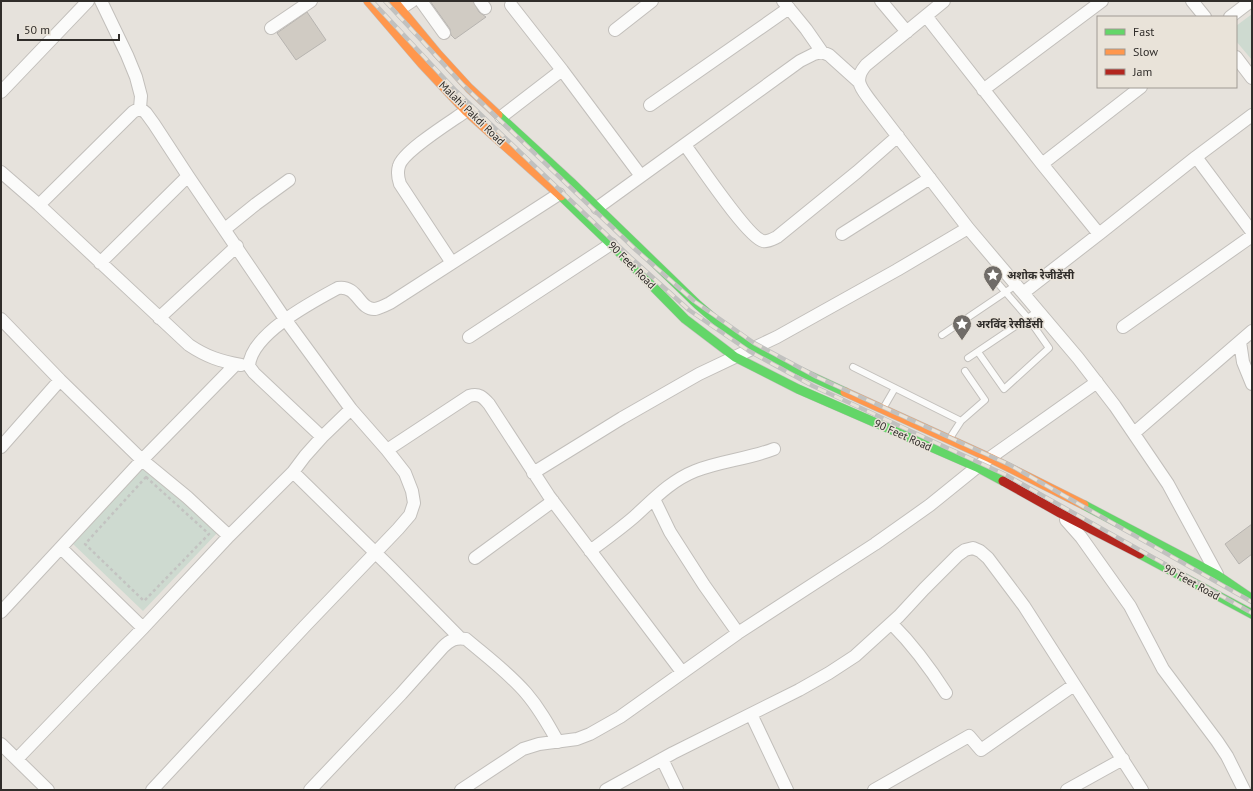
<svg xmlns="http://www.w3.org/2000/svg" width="1253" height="791" font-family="'PT Sans','Noto Sans Devanagari',sans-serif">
<rect width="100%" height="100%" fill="#e6e2dc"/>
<path fill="#cedad0" d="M 1252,14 L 1252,60 L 1236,41 L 1236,26 Z
M 146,462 L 218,532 L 143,611 L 73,544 Z"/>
<path fill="#d0cbc3" stroke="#b7b4b0" d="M 430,1 L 473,1 L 479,12 L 486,17 L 455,39 L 451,35 L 450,29 Z
M 307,12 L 326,40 L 296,60 L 277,33 Z
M 1252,524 L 1252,554 L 1239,564 L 1225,544 Z"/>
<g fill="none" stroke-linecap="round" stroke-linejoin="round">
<defs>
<path id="lane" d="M 942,335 L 1016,285
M 978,352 L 1004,389 L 1049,348 L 1028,318 L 988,272
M 968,358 L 1038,311
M 853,367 L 961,421 L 985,400 L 965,371
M 884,407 L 895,388
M 950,438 L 961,421"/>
<path id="street" d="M 101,1 L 127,55 L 136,77 L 141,96 L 140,108
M 421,1 L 444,33
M 480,1 L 485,8
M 783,1 L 806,29 L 822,52
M 881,1 L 907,32
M 944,1 L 866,65 C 852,81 862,89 872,103 L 968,228 L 1078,358 L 1115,406 L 1168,484 L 1217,574
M 1192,1 L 1205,17
M 511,5 L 562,70 L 641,176
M 400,9 L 412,1
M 926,16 L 1042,164 L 1099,234 L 1196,157 L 1252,115
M 1230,17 L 1251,1
M 271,28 L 311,1
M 615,30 L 652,1
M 1236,57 L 1252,78
M 983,90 L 1102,1
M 1,92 L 88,1
M 650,105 L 789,8
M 501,117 L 562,70
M 685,145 C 697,161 748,238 763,241 C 768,242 773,239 777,237 L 857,172 L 898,136
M 1196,157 L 1252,232
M 1042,164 L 1141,87
M 1,172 L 39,205 L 189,345 C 207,357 220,361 241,365
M 39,205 L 133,112 L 140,108 L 146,113 L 154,124 L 188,176 L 285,319 L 351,409 L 387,450 L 405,473 L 412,491 L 414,503 L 410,515 L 398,529 L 305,626 L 152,790
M 597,208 L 800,61 L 814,54 L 822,52 L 829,55 L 859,82
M 225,229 L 256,204 L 289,180
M 842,234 L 930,178
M 100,263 L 188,176
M 452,263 L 400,184 C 398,178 397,172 399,166 C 403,151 452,121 466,111
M 1023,293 L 1099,234
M 159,318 L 237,246
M 1,319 L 60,380 L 142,460 L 187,497 L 229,536
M 1123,327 L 1252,236
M 469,337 L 611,244
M 1240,342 L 1243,362 L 1252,384
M 1134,433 L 1252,331
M 322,437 L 254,373 L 249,366 C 251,334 312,302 338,288 C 358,285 359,310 375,309 C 380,308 386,305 390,303 L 559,194
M 1,447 L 60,380
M 387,450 L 469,396 C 479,393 483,397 489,404 L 549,496 L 682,672
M 293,472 L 391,568 L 460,638
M 533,473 L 622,418 L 699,374 L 777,337 L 897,270 L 968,228
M 654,499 L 670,532 L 704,585 L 738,633
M 1066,520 L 1081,537 L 1130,606 L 1163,669 L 1217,741 L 1227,756 L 1244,790
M 61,548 L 143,628
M 590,551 C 605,540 620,529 634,517 C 653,500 670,481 695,471 C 720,461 748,459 774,449
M 475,558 L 553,501
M 1,612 L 142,460 L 236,364
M 892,624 C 913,645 930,668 946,693
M 751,714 L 787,790
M 1,744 L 48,790
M 17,759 L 143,628 L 229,536 L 293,472 L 305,456 L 322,437 L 351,409
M 662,759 L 677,790
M 310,790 L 401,694 L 443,647 C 450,640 456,637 466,639 C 486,656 509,673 526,693 C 539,708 548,724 558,742
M 461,790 L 523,749 L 539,744 L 577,739 L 590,734 L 620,717 L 738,633 L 875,544 L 930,505 L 977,467 L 1097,382
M 606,790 L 673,753 L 799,690 L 829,673 L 855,656 L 899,616 L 924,589 L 958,555 L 965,550 L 973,548 L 980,551 L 988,558 L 1024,606 L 1142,790
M 874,790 L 969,736 L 981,750 L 1074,685
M 1067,790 L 1123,759"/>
<path id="fast" d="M 498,115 L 572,183 L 698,305 L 733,335 L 752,349 L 845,392
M 561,196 L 611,244 L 685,319 L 735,357 L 798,389 L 977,467 L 1003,481
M 1084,505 L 1217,575 L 1252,599
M 1140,554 L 1252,614"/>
<path id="slow" d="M 368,1 L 422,64 L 466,111 L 561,196
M 394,1 L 437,53 L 469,88 L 498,115
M 845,392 L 990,458 L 1084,505"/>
<path id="jam" d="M 1003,481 L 1060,513 L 1140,554"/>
</defs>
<use href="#lane" stroke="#c2bfbb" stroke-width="8"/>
<use href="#street" stroke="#c2bfbb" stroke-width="14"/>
<use href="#fast" stroke="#c2bfbb" stroke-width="10"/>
<use href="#slow" stroke="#c2bfbb" stroke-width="10"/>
<use href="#jam" stroke="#c2bfbb" stroke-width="10"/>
<path stroke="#c3c3c1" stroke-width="2.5" stroke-dasharray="3 3" stroke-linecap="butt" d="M 146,477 L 209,534 L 144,601 L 85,544 Z"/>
<use href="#lane" stroke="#fbfbfa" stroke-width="6"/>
<use href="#street" stroke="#fbfbfa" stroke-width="12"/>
<use href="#fast" stroke="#63d668" stroke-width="9"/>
<use href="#slow" stroke="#ff974d" stroke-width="9"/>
<use href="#jam" stroke="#b3261e" stroke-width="9"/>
<defs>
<path id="rail" d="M 372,1 L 456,91 L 630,257 L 689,310 L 749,351 L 813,386 L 1006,475 L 1252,613
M 385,1 L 463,85 L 636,250 L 694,301 L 754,343 L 817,377 L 1010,465 L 1252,602"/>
</defs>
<use href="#rail" stroke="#c1c1bf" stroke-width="4.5"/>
<use href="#rail" stroke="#e9e3d9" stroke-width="3" stroke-dasharray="9" stroke-linecap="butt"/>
</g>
<defs>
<symbol id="sight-pin" viewBox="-11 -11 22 30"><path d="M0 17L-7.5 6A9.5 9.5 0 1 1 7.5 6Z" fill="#706c68" stroke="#e9e3d9"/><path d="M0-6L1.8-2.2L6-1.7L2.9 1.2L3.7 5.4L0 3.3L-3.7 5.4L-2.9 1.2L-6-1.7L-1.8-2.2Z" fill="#fff"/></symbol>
</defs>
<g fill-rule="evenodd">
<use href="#sight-pin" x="982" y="264" width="22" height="30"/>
<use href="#sight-pin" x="951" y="313" width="22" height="30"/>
</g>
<g text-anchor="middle" stroke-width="3" stroke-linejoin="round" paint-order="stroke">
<g font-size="11" fill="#302d2a" stroke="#e9e3d9">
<text transform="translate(472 113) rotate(44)" y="4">Malahi Pakdi Road</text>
<text transform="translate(632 265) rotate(45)" y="4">90 Feet Road</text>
<text transform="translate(903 435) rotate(24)" y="4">90 Feet Road</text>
<text transform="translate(1192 582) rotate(29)" y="4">90 Feet Road</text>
</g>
<g font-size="11" font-weight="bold" fill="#302d2a" stroke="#e9e3d9" text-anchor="start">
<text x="1007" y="279">अशोक रेजीडेंसी</text>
<text x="976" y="328">अरविंद रेसीडेंसी</text>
</g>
</g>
<rect width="1253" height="791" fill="none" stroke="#302d2a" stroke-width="4"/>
<rect x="1097" y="16" width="140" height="72" fill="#e9e3d9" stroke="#9f9a93"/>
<rect x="1105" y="29" width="20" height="6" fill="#63d668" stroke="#9f9a93"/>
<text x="1133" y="36" font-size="12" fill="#302d2a">Fast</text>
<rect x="1105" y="49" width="20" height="6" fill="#ff974d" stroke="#9f9a93"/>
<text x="1133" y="56" font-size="12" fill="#302d2a">Slow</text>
<rect x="1105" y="69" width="20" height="6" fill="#b3261e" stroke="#9f9a93"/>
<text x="1133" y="76" font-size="12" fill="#302d2a">Jam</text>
<path d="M18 34v6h101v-6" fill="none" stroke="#302d2a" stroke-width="2"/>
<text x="24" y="34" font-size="12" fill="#302d2a" stroke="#e9e3d9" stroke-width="3" paint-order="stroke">50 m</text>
</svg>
